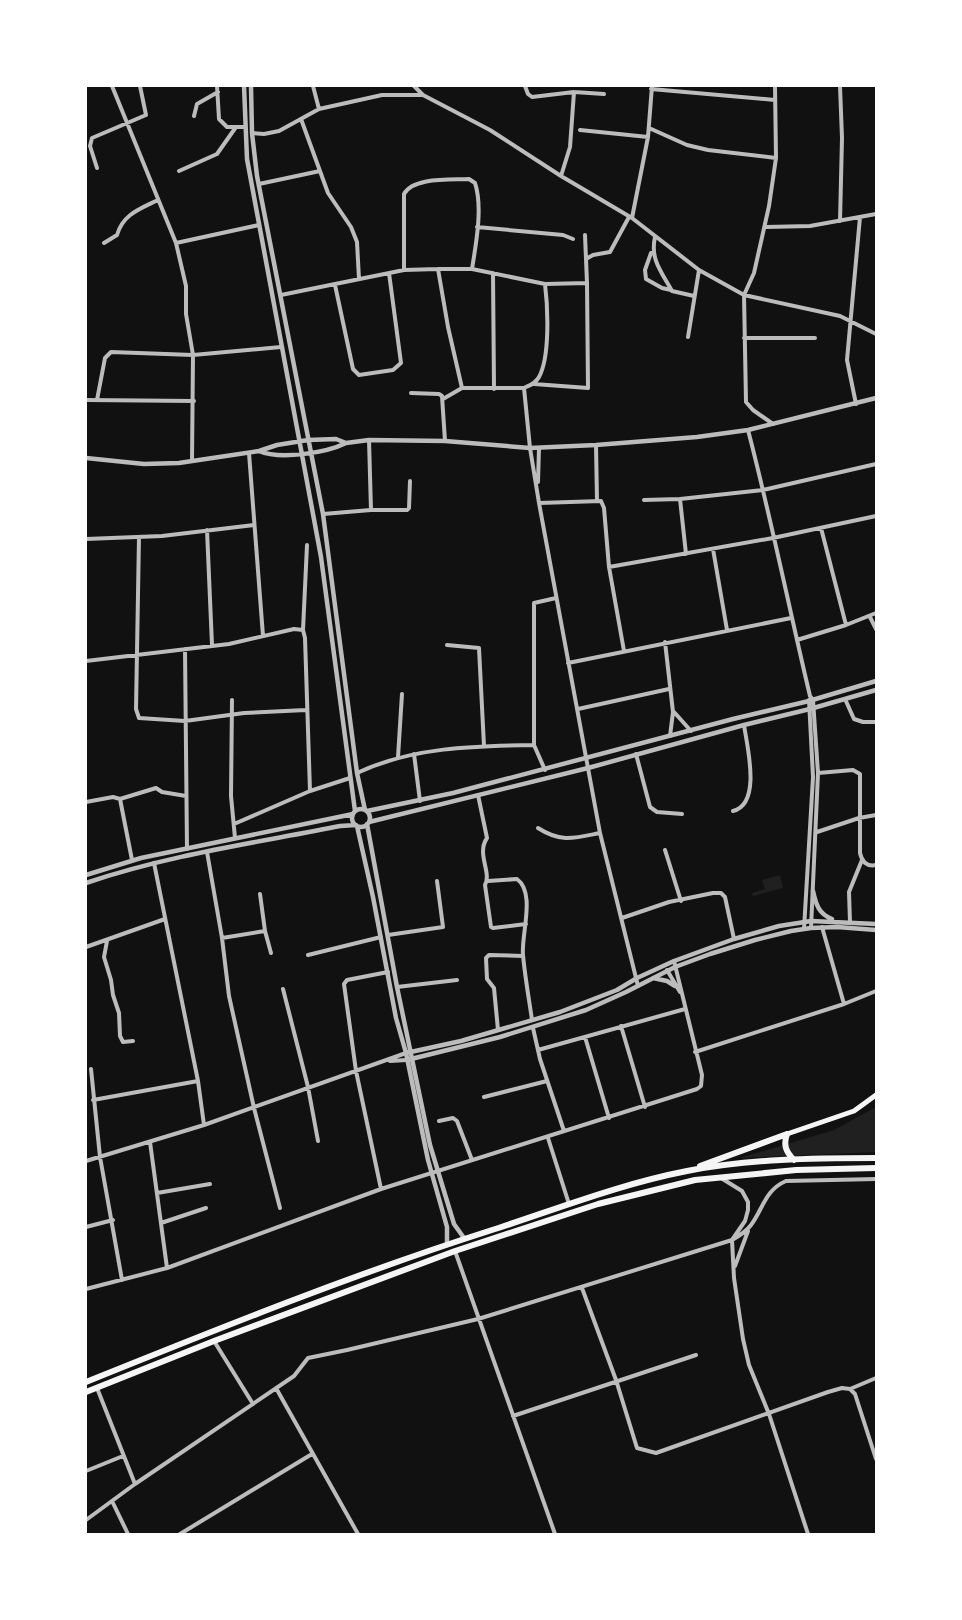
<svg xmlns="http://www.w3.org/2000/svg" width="962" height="1620" font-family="Poppins,sans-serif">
<rect width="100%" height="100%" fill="#111"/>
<path fill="#202020" d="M 780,875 L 783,888 L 753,896 L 752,893 L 765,889 L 762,880 Z
M 876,1107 L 876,1152 L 740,1158 L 834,1130 Z"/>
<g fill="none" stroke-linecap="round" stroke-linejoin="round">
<path stroke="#bcbcbc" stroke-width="4" d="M 112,86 L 176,243 L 186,286 L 186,314 L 193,355 L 192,461
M 217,86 L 219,119 L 227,127 L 245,127
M 313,86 L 319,109
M 414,86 L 423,95
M 525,86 L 528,94 L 532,97 L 574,92 L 604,94
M 840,86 L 842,138 L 840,221
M 651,89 L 775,100
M 194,116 L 197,104 L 218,92
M 301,119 L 328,193 L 351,227 L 357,242 L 359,279
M 649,128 L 687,145 L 708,150 L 776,158
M 580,130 L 648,137
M 252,133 L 264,134 L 279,131 L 319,109 L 382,95 L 423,95 L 490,130 L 561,176 L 632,218 L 699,270 L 744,295 L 840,316 L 876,334
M 97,168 L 90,146 L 92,138 L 146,115 L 140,86
M 179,171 L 217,154 L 236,127
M 561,176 L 570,147 L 574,92
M 259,184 L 320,171
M 632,218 L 648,137 L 652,86
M 477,227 L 563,235 L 573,239
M 766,227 L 810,226 L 876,214
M 655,237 C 650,259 661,271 672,291 L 694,296
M 104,243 L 117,235 C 123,214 140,209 158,200
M 176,243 L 259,225
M 651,253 L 645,270 L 646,279 L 662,288 L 671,290
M 586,259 L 593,255 L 610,252 L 629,217
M 438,269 L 448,327 L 462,388
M 404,270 L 404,194 C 413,177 450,180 469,179 L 475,183 C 483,207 476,244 472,269
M 493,273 L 494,389
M 335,285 L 353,369 L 359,375 L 393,370 L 401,363 L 389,273
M 281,295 L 404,270 L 438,269 L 472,269 L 545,284 L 587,283 L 585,235
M 688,337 L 699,270
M 744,338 L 815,338
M 534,384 L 588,388 L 587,283
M 524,388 C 530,385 535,384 539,377 C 550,357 548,308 545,284
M 411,393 L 439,394 L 442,396 L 445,441
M 443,399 L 462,388 L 524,388 L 530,448 L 539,503 L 600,833 L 638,986
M 86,400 L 194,401
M 97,400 L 105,358 L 111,352 L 193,355 L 281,347
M 856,404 L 847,360 L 860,217
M 773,424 L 753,410 L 746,402 L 744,295 L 754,273 L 769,206 L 776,158 L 775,86
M 748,430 C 771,518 789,608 810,696 L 813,700 L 818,773 L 811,928
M 596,445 L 597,501
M 249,453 L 263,636
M 538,482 L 539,448
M 680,499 L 686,554
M 644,500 L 680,499 L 763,490 L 876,464
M 539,503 L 601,501 L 604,508 L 609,567 L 624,651
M 371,510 L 407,510 L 409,508 L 410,481
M 323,514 L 371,510 L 369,440
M 821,528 L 846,625
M 207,530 L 212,645
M 139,537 L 136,709 L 139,718 L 185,721 L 244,713 L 306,710
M 86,539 L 162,536 L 254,525
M 307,545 L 303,630 L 305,638 L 310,791
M 713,549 L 727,630
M 609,567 L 773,538 L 876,516
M 870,617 L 876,629
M 797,640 L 846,625 L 876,613
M 665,642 L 673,712 L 670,736
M 447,645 L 479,648 L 484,746
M 185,649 L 187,849
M 86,661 L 229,644 L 294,629 L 303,630
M 568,663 L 791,618
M 845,699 L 854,719 L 863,722 L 876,722
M 232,700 L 231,796 L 235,838
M 578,709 L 669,689
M 674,712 L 691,731
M 534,745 L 534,603 L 556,598
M 414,754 L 420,801
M 636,754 L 650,807 L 657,812 L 682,814
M 398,757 L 402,694
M 357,773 C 412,747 474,746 534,745 L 545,770
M 818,773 L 853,770 L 860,774 L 860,853 C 862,862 867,867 876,865
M 478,795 L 487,838 C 476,854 492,872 485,885 L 491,927 L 493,928 L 526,924
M 120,799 L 156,788 L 162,792 L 186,796
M 86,802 L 113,797 L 120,799 L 132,860
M 733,811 C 762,804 747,746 744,725
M 234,824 L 310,791 L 350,778
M 538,828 C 561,843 575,838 600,833
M 817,832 L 859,818 L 876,815
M 665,850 L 681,901
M 207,852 L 222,938 L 229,996 L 254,1108 L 280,1208
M 154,863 L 198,1081 L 204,1125
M 488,881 L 517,879 C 536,893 521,934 523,955 C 525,977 529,999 532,1020
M 260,894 L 265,931 L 271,953
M 622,918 L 669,902 L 713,893 L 721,893 L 725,897 L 734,939
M 850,922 L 849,892 L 862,860
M 822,927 L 844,1004
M 804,929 L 813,777 L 809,700
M 388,935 L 443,927 L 437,881
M 222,938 L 265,931
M 107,941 L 104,957 L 111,980 L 113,995 L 119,1013 L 120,1036 L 123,1042 L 133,1041
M 86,947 L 165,919
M 308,955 L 381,937
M 667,970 L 680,992
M 397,987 L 457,980
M 283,989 L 308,1087 L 318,1141
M 621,1026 L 645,1107
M 533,1028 L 540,1059 L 564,1131
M 498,1030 L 494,988 L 487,979 L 486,958 L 489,955 L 523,956
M 585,1037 L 609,1118
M 538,1050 L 685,1009
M 695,1052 L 844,1004 L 876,991
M 390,1061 L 407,1060
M 91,1069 L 100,1157 L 122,1280
M 484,1097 L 547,1081
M 93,1100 L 198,1081
M 439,1121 L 453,1118 L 457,1121 L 472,1160
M 548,1138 L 569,1204
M 150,1142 L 167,1268
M 86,1161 L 204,1125 L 406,1053
M 721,1178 L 742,1191 L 748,1202 L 748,1210 L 745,1221 L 732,1240 L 734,1278 L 743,1339 L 749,1365 L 769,1414 L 808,1534
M 381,1189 L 356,1071 L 344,984 L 347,980 L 388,972
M 157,1193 L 210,1184
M 161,1223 L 206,1208
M 86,1227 L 113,1220
M 455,1251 L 555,1534
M 735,1266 L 748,1231
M 582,1288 L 616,1380 L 637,1448 L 656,1453 L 828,1392 L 842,1388 L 850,1389 L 876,1378
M 86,1289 L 167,1268 L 381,1189 L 697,1089 L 701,1086 L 702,1075 L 674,961
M 214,1341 L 253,1404
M 276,1388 L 358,1534
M 851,1390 L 855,1394 L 876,1459
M 513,1416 L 696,1355
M 86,1471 L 123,1456
M 135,1484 L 294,1376 L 308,1358 L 347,1350 L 478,1319 L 732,1240 C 739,1236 746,1232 751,1225 C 763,1209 765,1190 786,1181 L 876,1179
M 112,1501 L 128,1534
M 86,1520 L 135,1484 L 97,1388
M 180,1534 L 312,1454"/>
<path stroke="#bcbcbc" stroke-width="4.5" d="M 244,86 L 247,159 L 321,557 L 355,811
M 251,86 L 252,133 L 257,176 L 323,514 L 357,773 L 365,810
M 259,451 C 280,460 326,453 346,443
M 86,458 L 144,464 L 179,463 L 259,451 L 277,445 L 308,440 L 336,439 L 346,443 L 369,440 L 445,441 L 530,448 L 596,445 L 697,437 L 748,430 L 876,398
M352 818a9 9 0 1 1 18 0a9 9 0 1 1-18 0Z
M 367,811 L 453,793 L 733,719 L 809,701 L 876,681
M 369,822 L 588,768 L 744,725 L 810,709 L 876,690
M 367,824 L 397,987 L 430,1145 L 454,1224 L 464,1238
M 357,826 L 373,897 L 396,1018 L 406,1053 L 428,1160 L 447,1227 L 447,1245
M 86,875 L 141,858 L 353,814
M 86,883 C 168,855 255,843 340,826 L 356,825
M 813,891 C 816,905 819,914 832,919
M 653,978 L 667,981 L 675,986
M 406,1053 L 461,1041 L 560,1012 L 617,990 L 637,978 L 674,961 L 734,939 L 779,926 L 811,921 L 876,924
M 407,1060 L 500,1037 L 586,1010 L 626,992 L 675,967 L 710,954 L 755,940 L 791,931 L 811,928 L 837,927 L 876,930"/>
<path stroke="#f5f5f5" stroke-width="5" d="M 787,1134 L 854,1111 L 876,1095"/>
<path stroke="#f5f5f5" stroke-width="6" d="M 787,1134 C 783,1145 786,1152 794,1160
M 700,1166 L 787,1134
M 86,1382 C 220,1328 354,1274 492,1230 C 557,1209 620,1184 687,1171 C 749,1159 813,1158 876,1158
M 86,1392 L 214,1341 L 455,1251 L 598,1204 L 695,1180 L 796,1170 L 876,1168"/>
</g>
<rect width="962" height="1620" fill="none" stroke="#ffffff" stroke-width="174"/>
</svg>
